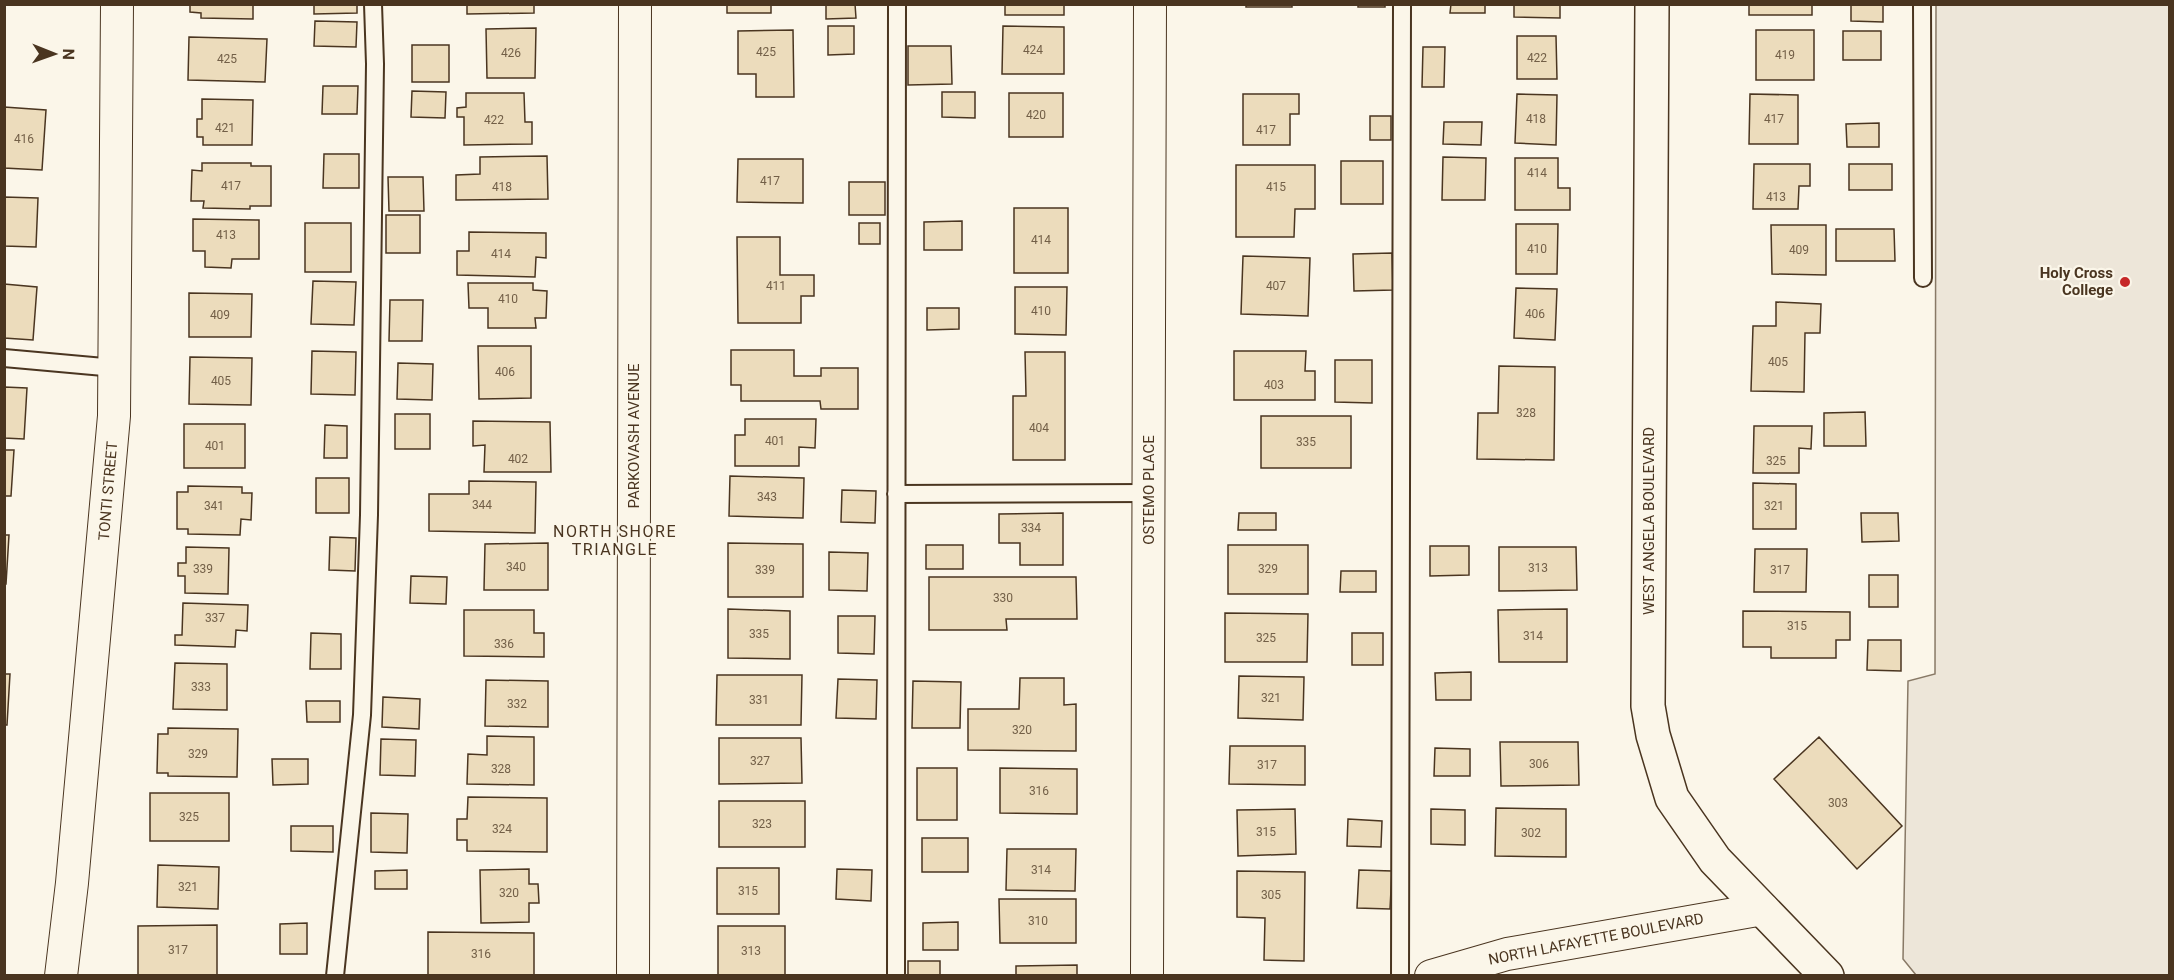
<svg xmlns="http://www.w3.org/2000/svg" width="2174" height="980" font-family="Roboto,sans-serif">
<rect width="100%" height="100%" fill="#fbf6e9"/>
<path fill="#ede6d9" stroke="#887966" stroke-width="1.5" d="M 1936,5 L 2169,5 L 2169,975 L 1916,975 L 1903,959 L 1908,681 L 1935,674 Z"/>
<path fill="#ecdcbc" stroke="#4a3520" stroke-width="1.5" d="M 190,4 L 253,4 L 253,19 L 201,18 L 201,13 L 190,12 Z
M 314,4 L 357,4 L 357,13 L 314,14 Z
M 467,4 L 534,4 L 534,13 L 467,14 Z
M 727,4 L 771,4 L 771,13 L 727,13 Z
M 826,4 L 855,4 L 856,18 L 826,19 Z
M 1005,4 L 1064,4 L 1064,15 L 1005,15 Z
M 1246,4 L 1292,4 L 1292,7 L 1246,7 Z
M 1358,4 L 1385,4 L 1385,7 L 1358,7 Z
M 1451,4 L 1485,4 L 1485,13 L 1450,13 Z
M 1514,4 L 1560,4 L 1560,18 L 1514,17 Z
M 1749,4 L 1812,4 L 1812,15 L 1749,15 Z
M 1851,4 L 1883,4 L 1883,22 L 1851,21 Z
M 315,21 L 357,22 L 356,47 L 314,46 Z
M 828,26 L 854,26 L 854,54 L 828,55 Z
M 1003,26 L 1064,27 L 1064,74 L 1002,74 Z
M 536,28 L 535,78 L 487,78 L 486,29 Z
M 793,30 L 794,97 L 756,97 L 756,74 L 738,74 L 738,31 Z
M 1756,30 L 1814,30 L 1814,80 L 1756,80 Z
M 1843,31 L 1881,31 L 1881,60 L 1843,60 Z
M 1517,36 L 1556,36 L 1557,79 L 1517,79 Z
M 189,37 L 267,39 L 265,82 L 188,80 Z
M 412,45 L 449,45 L 449,82 L 412,82 Z
M 908,46 L 951,46 L 952,84 L 908,85 Z
M 1423,47 L 1445,47 L 1444,87 L 1422,87 Z
M 323,86 L 358,86 L 357,114 L 322,114 Z
M 412,91 L 446,92 L 445,118 L 411,117 Z
M 942,92 L 975,92 L 975,118 L 942,117 Z
M 466,93 L 524,93 L 525,122 L 532,122 L 532,144 L 464,145 L 464,117 L 457,117 L 457,108 L 466,107 Z
M 1009,93 L 1063,93 L 1063,137 L 1009,137 Z
M 1243,94 L 1299,94 L 1299,114 L 1290,114 L 1290,145 L 1243,145 Z
M 1517,94 L 1557,95 L 1556,145 L 1515,143 Z
M 1750,94 L 1798,95 L 1798,144 L 1749,144 Z
M 202,99 L 253,100 L 252,145 L 203,145 L 203,137 L 197,137 L 197,119 L 202,119 Z
M 4,107 L 46,110 L 42,170 L 4,168 Z
M 1370,116 L 1391,116 L 1391,140 L 1370,140 Z
M 1444,122 L 1482,122 L 1481,145 L 1443,144 Z
M 1879,123 L 1879,147 L 1847,147 L 1846,124 Z
M 324,154 L 359,154 L 359,188 L 323,188 Z
M 547,156 L 548,199 L 456,200 L 456,175 L 480,174 L 480,157 Z
M 1443,157 L 1486,158 L 1485,200 L 1442,200 Z
M 1515,158 L 1558,158 L 1558,188 L 1570,188 L 1570,210 L 1515,210 Z
M 738,159 L 803,159 L 803,203 L 737,202 Z
M 1341,161 L 1383,161 L 1383,204 L 1341,204 Z
M 202,163 L 251,163 L 251,166 L 271,166 L 271,206 L 250,206 L 250,209 L 203,208 L 204,201 L 191,201 L 192,170 L 202,171 Z
M 1754,164 L 1810,164 L 1810,186 L 1799,186 L 1798,209 L 1753,209 Z
M 1849,164 L 1892,164 L 1892,190 L 1849,190 Z
M 1236,165 L 1315,165 L 1315,209 L 1295,209 L 1294,237 L 1236,237 Z
M 388,177 L 423,177 L 424,211 L 389,211 Z
M 849,182 L 885,182 L 885,215 L 849,215 Z
M 4,197 L 38,198 L 36,247 L 4,246 Z
M 1014,208 L 1068,208 L 1068,273 L 1014,273 Z
M 386,215 L 420,215 L 420,253 L 386,253 Z
M 193,219 L 259,220 L 259,259 L 232,259 L 231,268 L 205,267 L 205,251 L 193,251 Z
M 962,221 L 962,250 L 924,250 L 924,222 Z
M 305,223 L 351,223 L 351,272 L 305,272 Z
M 859,223 L 880,223 L 880,244 L 859,244 Z
M 1516,224 L 1558,224 L 1557,274 L 1516,274 Z
M 1771,225 L 1826,225 L 1826,275 L 1772,274 Z
M 1836,229 L 1894,229 L 1895,261 L 1836,261 Z
M 469,232 L 546,233 L 546,258 L 536,257 L 535,277 L 457,275 L 457,251 L 469,251 Z
M 737,237 L 780,237 L 780,275 L 814,275 L 814,296 L 801,296 L 801,323 L 738,323 Z
M 1392,253 L 1393,290 L 1354,291 L 1353,254 Z
M 1243,256 L 1310,258 L 1308,316 L 1241,314 Z
M 313,281 L 356,282 L 354,325 L 311,324 Z
M 468,283 L 533,283 L 533,290 L 547,291 L 546,318 L 535,318 L 536,328 L 488,328 L 488,308 L 469,308 Z
M 4,284 L 37,287 L 33,340 L 4,338 Z
M 1015,287 L 1067,287 L 1066,335 L 1015,334 Z
M 1516,288 L 1557,289 L 1555,340 L 1514,338 Z
M 189,293 L 252,294 L 251,337 L 189,337 Z
M 390,300 L 423,300 L 422,341 L 389,341 Z
M 1776,302 L 1821,304 L 1820,333 L 1805,333 L 1804,392 L 1751,391 L 1753,326 L 1776,326 Z
M 927,308 L 959,308 L 959,329 L 927,330 Z
M 478,346 L 531,346 L 531,398 L 479,399 Z
M 731,350 L 794,350 L 794,376 L 821,376 L 821,368 L 858,368 L 858,409 L 821,409 L 820,401 L 741,401 L 741,385 L 731,385 Z
M 312,351 L 356,352 L 355,395 L 311,394 Z
M 1234,351 L 1306,351 L 1305,371 L 1315,371 L 1315,400 L 1234,400 Z
M 1025,352 L 1065,352 L 1065,460 L 1013,460 L 1013,396 L 1026,396 Z
M 190,357 L 252,358 L 251,405 L 189,404 Z
M 1335,360 L 1372,360 L 1372,403 L 1335,402 Z
M 398,363 L 433,364 L 432,400 L 397,399 Z
M 1499,366 L 1555,367 L 1554,460 L 1477,459 L 1478,413 L 1498,413 Z
M 4,387 L 27,388 L 24,439 L 4,438 Z
M 1865,412 L 1866,446 L 1824,446 L 1824,413 Z
M 395,414 L 430,414 L 430,449 L 395,449 Z
M 1261,416 L 1351,416 L 1351,468 L 1261,468 Z
M 745,419 L 816,419 L 815,448 L 799,447 L 799,466 L 735,466 L 735,435 L 745,435 Z
M 473,421 L 550,422 L 551,472 L 484,472 L 485,445 L 473,446 Z
M 184,424 L 245,424 L 245,468 L 184,468 Z
M 325,425 L 347,426 L 347,458 L 324,458 Z
M 1754,426 L 1812,426 L 1811,449 L 1799,448 L 1799,473 L 1753,473 Z
M 4,450 L 14,450 L 11,496 L 4,496 Z
M 730,476 L 804,478 L 803,518 L 729,516 Z
M 316,478 L 349,478 L 349,513 L 316,513 Z
M 469,481 L 536,482 L 535,533 L 429,531 L 429,494 L 469,494 Z
M 1753,483 L 1796,484 L 1796,529 L 1753,529 Z
M 188,486 L 242,487 L 242,493 L 252,493 L 251,520 L 241,519 L 240,535 L 188,534 L 188,529 L 177,529 L 177,492 L 188,492 Z
M 842,490 L 876,491 L 875,523 L 841,522 Z
M 1063,513 L 1063,565 L 1020,565 L 1020,543 L 999,543 L 999,514 Z
M 1239,513 L 1276,513 L 1276,530 L 1238,530 Z
M 1861,513 L 1898,513 L 1899,541 L 1862,542 Z
M 4,535 L 9,535 L 6,584 L 4,584 Z
M 330,537 L 356,538 L 355,571 L 329,570 Z
M 548,543 L 548,590 L 484,590 L 485,544 Z
M 728,543 L 803,544 L 803,597 L 728,597 Z
M 926,545 L 963,545 L 963,569 L 926,569 Z
M 1228,545 L 1308,545 L 1308,594 L 1228,594 Z
M 1430,546 L 1469,546 L 1469,575 L 1430,576 Z
M 186,547 L 229,548 L 228,594 L 185,593 L 185,576 L 178,576 L 178,563 L 186,563 Z
M 1499,547 L 1576,547 L 1577,590 L 1499,591 Z
M 1755,549 L 1807,549 L 1806,592 L 1754,592 Z
M 829,552 L 868,553 L 867,591 L 829,590 Z
M 1341,571 L 1376,571 L 1376,592 L 1340,592 Z
M 1869,575 L 1898,575 L 1898,607 L 1869,607 Z
M 411,576 L 447,577 L 446,604 L 410,603 Z
M 929,577 L 1076,577 L 1077,619 L 1006,619 L 1007,630 L 929,630 Z
M 183,603 L 248,605 L 247,631 L 236,630 L 235,647 L 175,645 L 175,635 L 182,635 Z
M 728,609 L 790,611 L 790,659 L 728,658 Z
M 1567,609 L 1567,662 L 1499,662 L 1498,610 Z
M 464,610 L 534,610 L 534,633 L 544,633 L 544,657 L 464,656 Z
M 1743,611 L 1850,612 L 1850,640 L 1836,640 L 1836,658 L 1771,658 L 1771,647 L 1743,647 Z
M 1225,613 L 1308,614 L 1307,662 L 1225,662 Z
M 838,616 L 875,616 L 874,654 L 838,653 Z
M 311,633 L 341,634 L 341,669 L 310,669 Z
M 1352,633 L 1383,633 L 1383,665 L 1352,665 Z
M 1868,640 L 1901,640 L 1901,671 L 1867,670 Z
M 175,663 L 227,664 L 227,710 L 173,709 Z
M 1471,672 L 1471,700 L 1436,700 L 1435,673 Z
M 4,674 L 10,674 L 7,725 L 4,725 Z
M 717,675 L 802,675 L 801,725 L 716,725 Z
M 1239,676 L 1304,677 L 1303,720 L 1238,718 Z
M 1020,678 L 1064,678 L 1064,705 L 1076,704 L 1076,751 L 968,750 L 968,709 L 1019,709 Z
M 838,679 L 877,680 L 876,719 L 836,718 Z
M 486,680 L 548,681 L 548,727 L 485,726 Z
M 913,681 L 961,682 L 960,728 L 912,728 Z
M 383,697 L 420,699 L 419,729 L 382,727 Z
M 306,701 L 340,701 L 340,722 L 307,722 Z
M 168,728 L 238,729 L 237,777 L 168,776 L 168,773 L 157,773 L 158,734 L 168,734 Z
M 487,736 L 534,737 L 534,785 L 467,784 L 468,754 L 487,755 Z
M 1819,737 L 1902,826 L 1857,869 L 1774,779 Z
M 719,738 L 801,738 L 802,783 L 719,784 Z
M 381,739 L 416,740 L 415,776 L 380,775 Z
M 1500,742 L 1578,742 L 1579,785 L 1501,786 Z
M 1230,746 L 1305,746 L 1305,785 L 1229,784 Z
M 1435,748 L 1470,749 L 1470,776 L 1434,776 Z
M 272,759 L 308,759 L 308,784 L 273,785 Z
M 917,768 L 957,768 L 957,820 L 917,820 Z
M 1000,768 L 1077,769 L 1077,814 L 1000,813 Z
M 150,793 L 229,793 L 229,841 L 150,841 Z
M 468,797 L 547,798 L 547,852 L 467,851 L 467,840 L 457,840 L 457,819 L 467,819 Z
M 719,801 L 805,801 L 805,847 L 719,847 Z
M 1496,808 L 1566,809 L 1566,857 L 1495,856 Z
M 1295,809 L 1296,854 L 1238,856 L 1237,810 Z
M 1431,809 L 1465,810 L 1465,845 L 1431,844 Z
M 371,813 L 408,814 L 407,853 L 371,852 Z
M 1348,819 L 1382,821 L 1381,847 L 1347,846 Z
M 291,826 L 333,826 L 333,852 L 291,851 Z
M 922,838 L 968,838 L 968,872 L 922,872 Z
M 1007,849 L 1076,849 L 1075,891 L 1006,890 Z
M 158,865 L 219,867 L 218,909 L 157,907 Z
M 717,868 L 779,868 L 779,914 L 717,914 Z
M 529,869 L 529,884 L 538,884 L 539,903 L 529,903 L 529,922 L 481,923 L 480,870 Z
M 837,869 L 872,870 L 871,901 L 836,899 Z
M 407,870 L 407,889 L 375,889 L 375,871 Z
M 1359,870 L 1392,871 L 1390,909 L 1357,908 Z
M 1237,871 L 1305,872 L 1304,961 L 1264,960 L 1265,918 L 1237,917 Z
M 999,899 L 1076,899 L 1076,943 L 1000,943 Z
M 958,922 L 958,950 L 923,950 L 923,923 Z
M 307,923 L 307,954 L 280,954 L 280,924 Z
M 217,925 L 217,975 L 138,975 L 138,926 Z
M 718,926 L 785,926 L 785,976 L 718,976 Z
M 428,932 L 534,933 L 534,976 L 428,976 Z
M 908,961 L 940,961 L 940,976 L 908,976 Z
M 1077,965 L 1077,976 L 1016,976 L 1016,966 Z"/>
<g fill="none" stroke-linecap="round" stroke-linejoin="round">
<defs>
<path id="service" d="M 1922,4 L 1923,278
M 4,358 L 115,368
M 896,494 L 1149,493
M 335,976 L 362,715 L 369,515 L 375,64 L 373,4
M 896,976 L 897,4
M 1400,976 L 1402,4"/>
<path id="minor" d="M 61,976 L 72,883 L 114,416 L 117,4
M 633,976 L 635,4
M 1147,976 L 1150,4
M 1431,976 L 1507,954 L 1763,909"/>
<path id="tertiary" d="M 1652,4 L 1648,706 L 1653,735 L 1672,798 L 1715,860 L 1827,976"/>
</defs>
<use href="#service" stroke="#4a3520" stroke-width="20"/>
<use href="#minor" stroke="#4a3520" stroke-width="34"/>
<use href="#tertiary" stroke="#4a3520" stroke-width="36"/>
<use href="#service" stroke="#fbf6e9" stroke-width="16"/>
<use href="#minor" stroke="#fbf6e9" stroke-width="32"/>
<use href="#tertiary" stroke="#fbf6e9" stroke-width="33"/>
</g>
<circle fill="#c62828" stroke="#fbf6e9" stroke-width="2" cx="2125" cy="282" r="6"/>
<g text-anchor="middle" stroke-width="4.5" stroke-linejoin="round" paint-order="stroke">
<g font-size="12" fill="#725f47">
<text x="1033" y="54">424</text>
<text x="766" y="56">425</text>
<text x="511" y="57">426</text>
<text x="1785" y="59">419</text>
<text x="1537" y="62">422</text>
<text x="227" y="63">425</text>
<text x="1036" y="119">420</text>
<text x="1536" y="123">418</text>
<text x="1774" y="123">417</text>
<text x="494" y="124">422</text>
<text x="225" y="132">421</text>
<text x="1266" y="134">417</text>
<text x="24" y="143">416</text>
<text x="1537" y="177">414</text>
<text x="770" y="185">417</text>
<text x="231" y="190">417</text>
<text x="502" y="191">418</text>
<text x="1276" y="191">415</text>
<text x="1776" y="201">413</text>
<text x="226" y="239">413</text>
<text x="1041" y="244">414</text>
<text x="1537" y="253">410</text>
<text x="1799" y="254">409</text>
<text x="501" y="258">414</text>
<text x="776" y="290">411</text>
<text x="1276" y="290">407</text>
<text x="508" y="303">410</text>
<text x="1041" y="315">410</text>
<text x="1535" y="318">406</text>
<text x="220" y="319">409</text>
<text x="1778" y="366">405</text>
<text x="505" y="376">406</text>
<text x="221" y="385">405</text>
<text x="1274" y="389">403</text>
<text x="1526" y="417">328</text>
<text x="1039" y="432">404</text>
<text x="775" y="445">401</text>
<text x="1306" y="446">335</text>
<text x="215" y="450">401</text>
<text x="518" y="463">402</text>
<text x="1776" y="465">325</text>
<text x="767" y="501">343</text>
<text x="482" y="509">344</text>
<text x="214" y="510">341</text>
<text x="1774" y="510">321</text>
<text x="1031" y="532">334</text>
<text x="516" y="571">340</text>
<text x="1538" y="572">313</text>
<text x="203" y="573">339</text>
<text x="1268" y="573">329</text>
<text x="765" y="574">339</text>
<text x="1780" y="574">317</text>
<text x="1003" y="602">330</text>
<text x="215" y="622">337</text>
<text x="1797" y="630">315</text>
<text x="759" y="638">335</text>
<text x="1533" y="640">314</text>
<text x="1266" y="642">325</text>
<text x="504" y="648">336</text>
<text x="201" y="691">333</text>
<text x="1271" y="702">321</text>
<text x="759" y="704">331</text>
<text x="517" y="708">332</text>
<text x="1022" y="734">320</text>
<text x="198" y="758">329</text>
<text x="760" y="765">327</text>
<text x="1539" y="768">306</text>
<text x="1267" y="769">317</text>
<text x="501" y="773">328</text>
<text x="1039" y="795">316</text>
<text x="1838" y="807">303</text>
<text x="189" y="821">325</text>
<text x="762" y="828">323</text>
<text x="502" y="833">324</text>
<text x="1266" y="836">315</text>
<text x="1531" y="837">302</text>
<text x="1041" y="874">314</text>
<text x="188" y="891">321</text>
<text x="748" y="895">315</text>
<text x="509" y="897">320</text>
<text x="1271" y="899">305</text>
<text x="1038" y="925">310</text>
<text x="178" y="954">317</text>
<text x="751" y="955">313</text>
<text x="481" y="958">316</text>
</g>
<g font-size="15" font-weight="bold" fill="#4a3520" stroke="#fbf6e9" text-anchor="end">
<text x="2113" y="278">Holy Cross<tspan x="2113" dy="17">College</tspan></text>
</g>
<g font-size="15" fill="#4a3520" stroke="#fbf6e9">
<text transform="translate(634 436) rotate(-90)" y="5">PARKOVASH AVENUE</text>
<text transform="translate(1149 490) rotate(-90)" y="5">OSTEMO PLACE</text>
<text transform="translate(108 491) rotate(-85)" y="5">TONTI STREET</text>
<text transform="translate(1649 521) rotate(-90)" y="5">WEST ANGELA BOULEVARD</text>
<text transform="translate(1596 939) rotate(-11)" y="5">NORTH LAFAYETTE BOULEVARD</text>
</g>
<g font-size="16" letter-spacing="1.5" fill="#4a3520" stroke="#fbf6e9">
<text x="615" y="537">NORTH SHORE<tspan x="615" dy="18">TRIANGLE</tspan></text>
</g>
</g>
<rect width="2174" height="980" fill="none" stroke="#4a3520" stroke-width="12"/>
<g transform="translate(54 54) rotate(91)" stroke="#fbf6e9" stroke-width="4.5" paint-order="stroke">
<path d="M0-4.5L10 22L0 15L-10 22Z" fill="#4a3520"/>
<text y="-9" font-size="16" font-weight="bold" text-anchor="middle" fill="#4a3520">N</text>
</g>
</svg>
